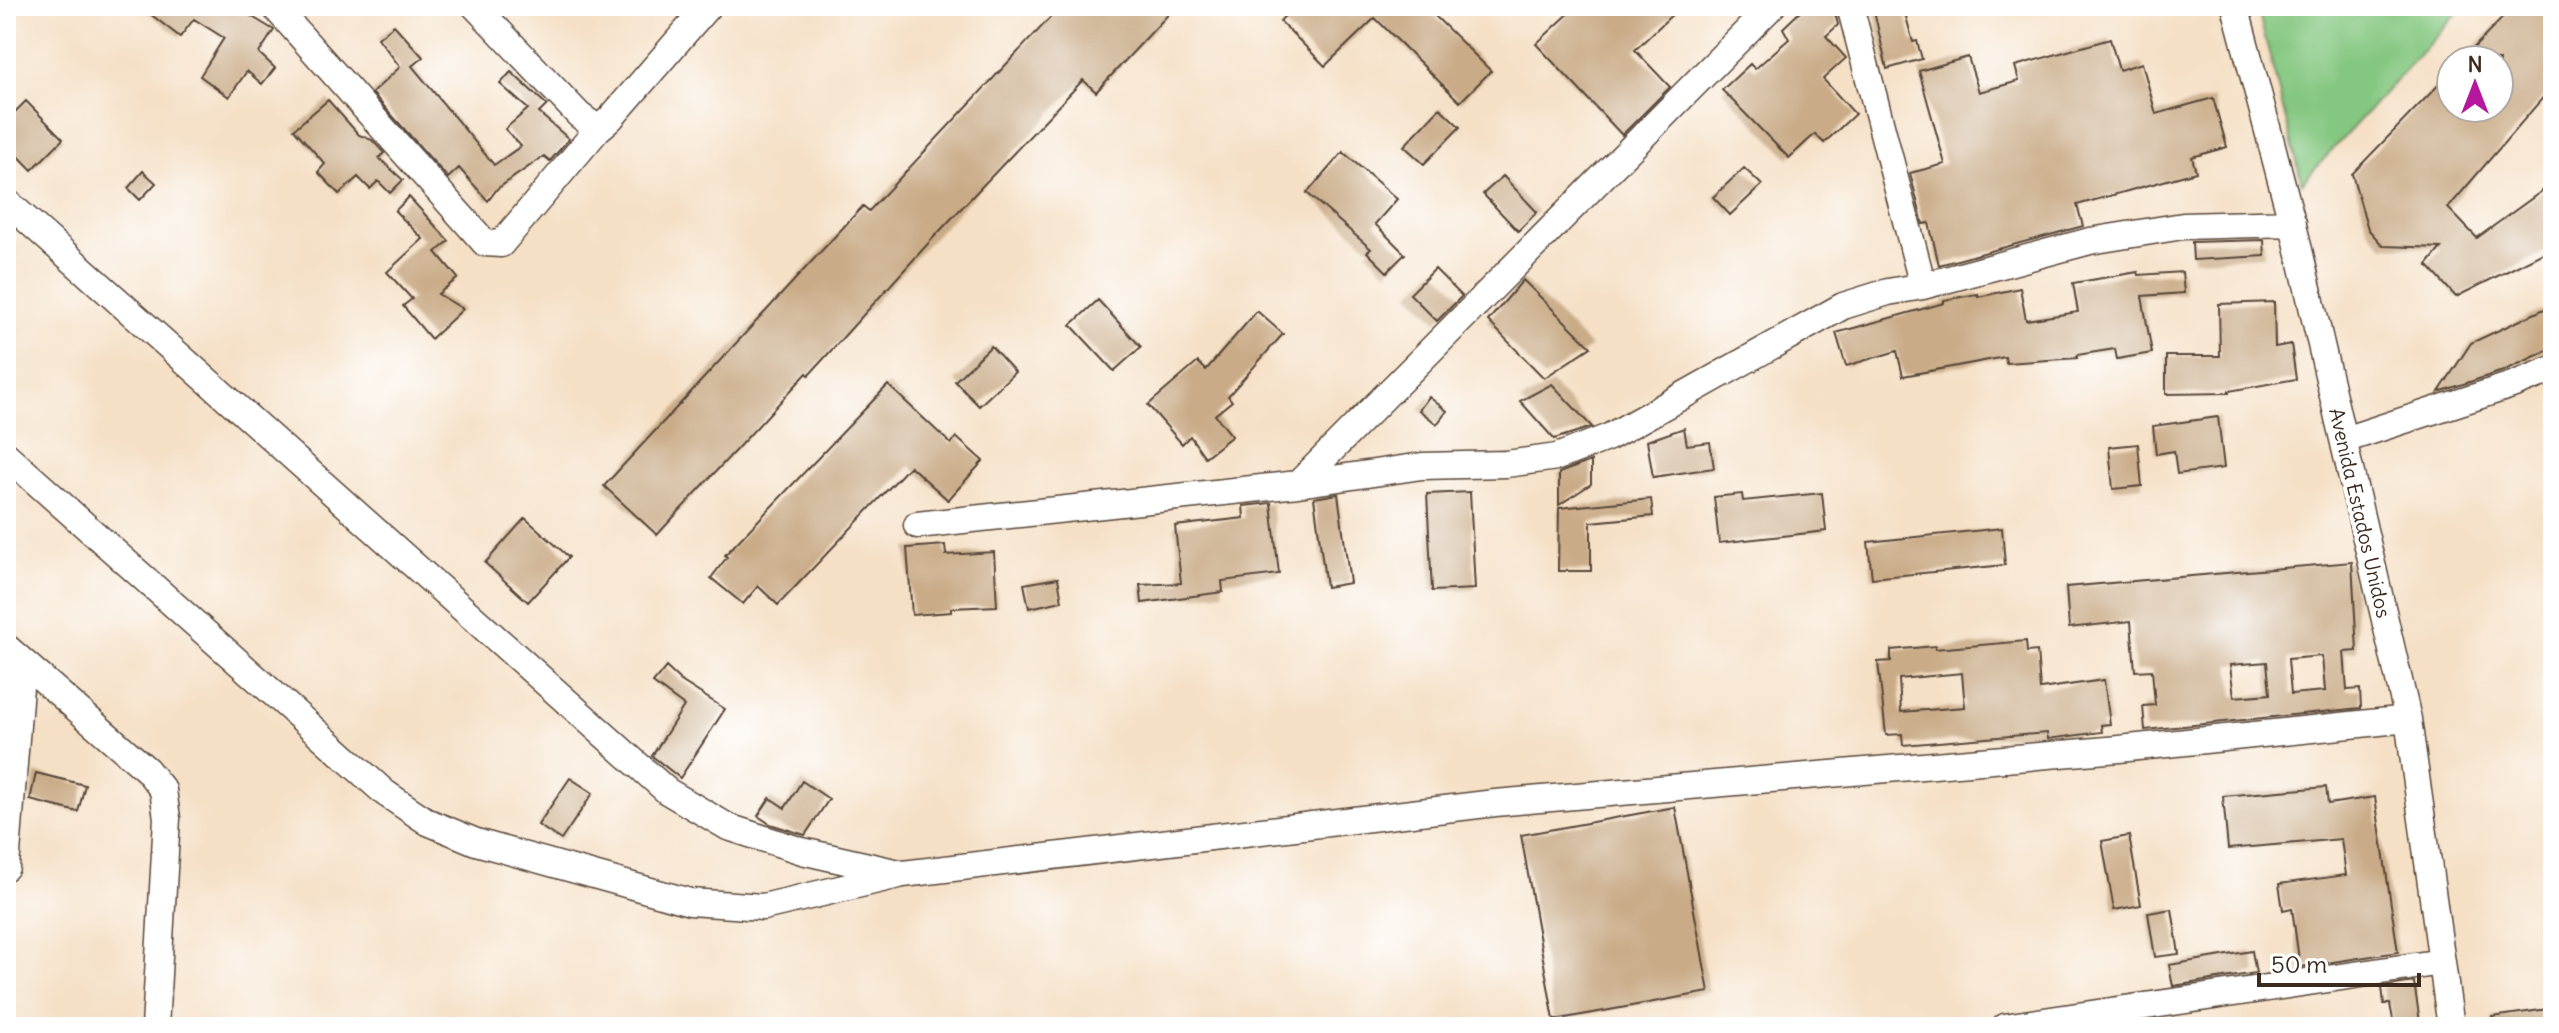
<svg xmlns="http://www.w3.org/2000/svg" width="2559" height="1033" font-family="Delius,sans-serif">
<rect width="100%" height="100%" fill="#fff"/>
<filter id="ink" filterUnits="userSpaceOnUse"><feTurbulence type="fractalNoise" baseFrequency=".0125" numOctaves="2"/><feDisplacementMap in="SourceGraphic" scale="16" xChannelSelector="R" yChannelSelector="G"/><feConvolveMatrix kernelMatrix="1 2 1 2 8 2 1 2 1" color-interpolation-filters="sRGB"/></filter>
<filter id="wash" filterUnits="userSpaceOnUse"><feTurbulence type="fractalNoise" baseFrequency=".006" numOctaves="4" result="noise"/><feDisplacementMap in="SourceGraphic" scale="32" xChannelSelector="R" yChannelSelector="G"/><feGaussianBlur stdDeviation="1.8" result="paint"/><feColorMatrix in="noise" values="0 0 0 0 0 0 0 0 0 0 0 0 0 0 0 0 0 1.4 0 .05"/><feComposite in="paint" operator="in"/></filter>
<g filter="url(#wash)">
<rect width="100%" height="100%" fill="#f5e0c6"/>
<path fill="#84c780" stroke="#60784f" stroke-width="2" d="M 2257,6 L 2464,6 L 2302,183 Z"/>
<g id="blocks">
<path fill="#c9ab87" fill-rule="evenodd" d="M 140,6 L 234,6 L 274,30 L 259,53 L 275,68 L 262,84 L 247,71 L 229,97 L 200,76 L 224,38 L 194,19 L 180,37 Z
M 1061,6 L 1176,6 L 1096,92 L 1083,80 L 934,237 L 809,375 L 807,373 L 657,535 L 604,486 L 863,206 L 869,211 Z
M 1294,6 L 1425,6 L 1491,71 L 1460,102 L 1375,18 L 1325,66 L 1280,21 Z
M 1577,6 L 1681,6 L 1635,50 L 1670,87 L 1622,135 L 1536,44 Z
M 1806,6 L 1827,6 L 1836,16 L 1838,25 L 1826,36 L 1846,58 L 1823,79 L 1855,114 L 1824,143 L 1815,134 L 1789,158 L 1722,90 L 1750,64 L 1755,69 L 1789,39 L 1783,28 Z
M 1873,6 L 1903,6 L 1913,42 L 1917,41 L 1922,59 L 1887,69 Z
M 2514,6 L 2553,6 L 2553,86 L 2448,208 L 2477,238 L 2553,183 L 2553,248 L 2456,297 L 2427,265 L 2441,248 L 2383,246 L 2368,229 L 2352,174 L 2451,72 L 2451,108 L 2499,108 L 2499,60 L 2462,60 Z
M 394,25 L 423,57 L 412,66 L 494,165 L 521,146 L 505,129 L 528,109 L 500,84 L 511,72 L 547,105 L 539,113 L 569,139 L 550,161 L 544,156 L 497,189 L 488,201 L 459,168 L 448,178 L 372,93 L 400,67 L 378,38 Z
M 2110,39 L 2119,70 L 2142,63 L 2156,114 L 2213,98 L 2227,147 L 2192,157 L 2196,172 L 2077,205 L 2083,226 L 1939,265 L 1929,223 L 1923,224 L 1910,173 L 1945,164 L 1919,71 L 1968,57 L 1979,92 L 2019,81 L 2015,66 Z
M 328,100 L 359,135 L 372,140 L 384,153 L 379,158 L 403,180 L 390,193 L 378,181 L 370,189 L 358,177 L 339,194 L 318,172 L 325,164 L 294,129 Z
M 26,101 L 63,139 L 32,170 L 6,143 L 6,121 Z
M 1440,108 L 1460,127 L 1424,164 L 1404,146 Z
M 1343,152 L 1397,199 L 1375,224 L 1405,254 L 1387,272 L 1367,252 L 1371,249 L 1307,193 Z
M 1744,168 L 1762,185 L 1730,215 L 1713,197 Z
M 143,171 L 156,183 L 140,200 L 128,188 Z
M 1503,176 L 1537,212 L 1518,231 L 1483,194 Z
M 409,197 L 449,241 L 436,252 L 458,278 L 438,294 L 463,309 L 431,339 L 403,306 L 412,299 L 387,272 L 423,239 L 395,211 Z
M 2264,240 L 2265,256 L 2193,260 L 2192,242 Z
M 1435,269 L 1462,296 L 1437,321 L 1410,294 Z
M 2138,272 L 2139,275 L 2182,272 L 2184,293 L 2142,296 L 2152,353 L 2117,359 L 2115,349 L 2077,355 L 2077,358 L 2006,363 L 2005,357 L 1903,376 L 1897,351 L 1846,366 L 1836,333 L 1944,303 L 1944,300 L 1978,294 L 1978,297 L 2020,288 L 2026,320 L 2078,312 L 2073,283 Z
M 1523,280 L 1591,347 L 1544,378 L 1488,321 Z
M 1098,300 L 1141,347 L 1114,371 L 1071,325 Z
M 2274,302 L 2275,347 L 2291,344 L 2296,379 L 2229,391 L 2229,393 L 2166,394 L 2166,356 L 2220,356 L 2219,304 Z
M 2553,305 L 2553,348 L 2503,371 L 2439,392 L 2471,343 Z
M 1257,311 L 1283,334 L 1228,396 L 1232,401 L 1215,415 L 1232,436 L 1205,457 L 1190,436 L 1182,444 L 1148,405 L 1198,362 L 1206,370 Z
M 991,346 L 1015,372 L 979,406 L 955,381 Z
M 1552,384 L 1592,427 L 1554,439 L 1520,401 Z
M 888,385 L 951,444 L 956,437 L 983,461 L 948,500 L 910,466 L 778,605 L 758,586 L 743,604 L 711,578 L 727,557 L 725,555 Z
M 1429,397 L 1447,411 L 1437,424 L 1419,410 Z
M 2218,417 L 2224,468 L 2177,474 L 2174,451 L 2156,454 L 2153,426 Z
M 1684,428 L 1687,445 L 1710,442 L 1714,468 L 1653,477 L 1647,441 Z
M 2138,444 L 2142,486 L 2113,489 L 2109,447 Z
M 1591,461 L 1591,484 L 1559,505 L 1559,473 Z
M 1470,492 L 1475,589 L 1432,591 L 1427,494 Z
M 1822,493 L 1826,531 L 1719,543 L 1714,497 L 1742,494 L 1743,501 Z
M 1338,494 L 1350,583 L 1326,587 L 1314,498 Z
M 1651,499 L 1653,516 L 1591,522 L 1591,571 L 1558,571 L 1559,508 Z
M 1271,503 L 1279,574 L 1222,581 L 1223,592 L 1142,603 L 1140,585 L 1181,583 L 1175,526 L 1244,518 L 1243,506 Z
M 525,518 L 569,557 L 528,602 L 485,563 Z
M 2002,528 L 2005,565 L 1872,578 L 1868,542 Z
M 945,545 L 946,555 L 994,552 L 997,606 L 951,608 L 951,612 L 912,615 L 907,548 Z
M 2352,562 L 2357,651 L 2344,652 L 2347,690 L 2360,689 L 2361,708 L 2145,730 L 2143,706 L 2155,705 L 2152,670 L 2135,671 L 2131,621 L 2069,628 L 2066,587 ZM 2322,656 L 2325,691 L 2291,694 L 2288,659 ZM 2267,662 L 2270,694 L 2234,697 L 2230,665 Z
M 1058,578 L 1062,601 L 1029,608 L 1024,584 Z
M 2026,641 L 2027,652 L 2037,651 L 2040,689 L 2104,680 L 2110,724 L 2101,725 L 2102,732 L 2048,739 L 2047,733 L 1903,745 L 1902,734 L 1886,735 L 1878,662 L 1891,661 L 1891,650 L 1935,646 L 1935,649 ZM 1962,673 L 1965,707 L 1901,712 L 1899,679 Z
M 666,667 L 681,681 L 725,709 L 680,778 L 652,756 L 684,706 L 653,683 Z
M 36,773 L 85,785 L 78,812 L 30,800 Z
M 570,778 L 593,793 L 561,840 L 538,825 Z
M 802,781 L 829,799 L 805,835 L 770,824 L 758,816 L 770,798 L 785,808 Z
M 2326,787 L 2328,804 L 2375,797 L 2398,952 L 2300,967 L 2292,908 L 2283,910 L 2279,884 L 2346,875 L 2341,839 L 2228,849 L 2223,796 Z
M 1675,807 L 1709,992 L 1554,1020 L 1521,835 Z
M 2129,836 L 2141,905 L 2114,910 L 2102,841 Z
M 2172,909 L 2179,954 L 2155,957 L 2148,913 Z
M 2252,951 L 2256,973 L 2173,986 L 2169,965 Z
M 2414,982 L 2420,1022 L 2394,1025 L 2390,1004 L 2384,1004 L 2382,987 Z
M 2548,1009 L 2551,1027 L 2493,1027 L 2492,1017 Z"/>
</g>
</g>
<g filter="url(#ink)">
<use href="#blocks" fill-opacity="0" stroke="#574537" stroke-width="2"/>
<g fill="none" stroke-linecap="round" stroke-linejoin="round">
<defs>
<path id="minor" d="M 274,6 L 485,243 L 501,244 L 598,129
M 475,6 L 579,115 L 598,129 L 610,119 L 708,6
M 1850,6 L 1923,286
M 2235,6 L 2296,237 L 2408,719 L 2451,1027
M 6,201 L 667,791 L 728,827 L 802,851 L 903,874 L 1495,803 L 2119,749 L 2408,719
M 2344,440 L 2515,384 L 2553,369
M 6,455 L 385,793 L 428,822 L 476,842 L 690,902 L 763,907 L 899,875
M 1298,484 L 1772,6
M 917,525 L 1298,484 L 1422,466 L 1506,464 L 1557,457 L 1609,437 L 1843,306 L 1888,292 L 1923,286 L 2090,241 L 2183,226 L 2293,223
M 6,647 L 147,770 L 163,790 L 167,818 L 155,1027
M 6,867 L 22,661
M 2004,1027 L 2442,962"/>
</defs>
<use href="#minor" stroke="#574537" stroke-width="29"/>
<use href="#minor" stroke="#fff" stroke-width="26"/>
</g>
</g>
<g text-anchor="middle" stroke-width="8" stroke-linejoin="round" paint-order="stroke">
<g font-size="20" fill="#3b2a1e" stroke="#fff">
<text transform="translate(2360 513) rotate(77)" y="7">Avenida Estados Unidos</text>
</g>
</g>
<rect width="2559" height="1033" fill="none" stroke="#fff" stroke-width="32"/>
<g transform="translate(2475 84)"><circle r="38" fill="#ffffff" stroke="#b1aaa5" stroke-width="2"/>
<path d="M0-6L14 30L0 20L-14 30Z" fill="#b5179e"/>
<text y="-12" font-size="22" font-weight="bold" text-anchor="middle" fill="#3b2a1e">N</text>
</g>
<path d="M2259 973v12h160v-12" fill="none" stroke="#3b2a1e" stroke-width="4"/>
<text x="2271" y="973" font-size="24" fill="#3b2a1e" stroke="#ffffff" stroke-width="6" paint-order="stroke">50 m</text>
</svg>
